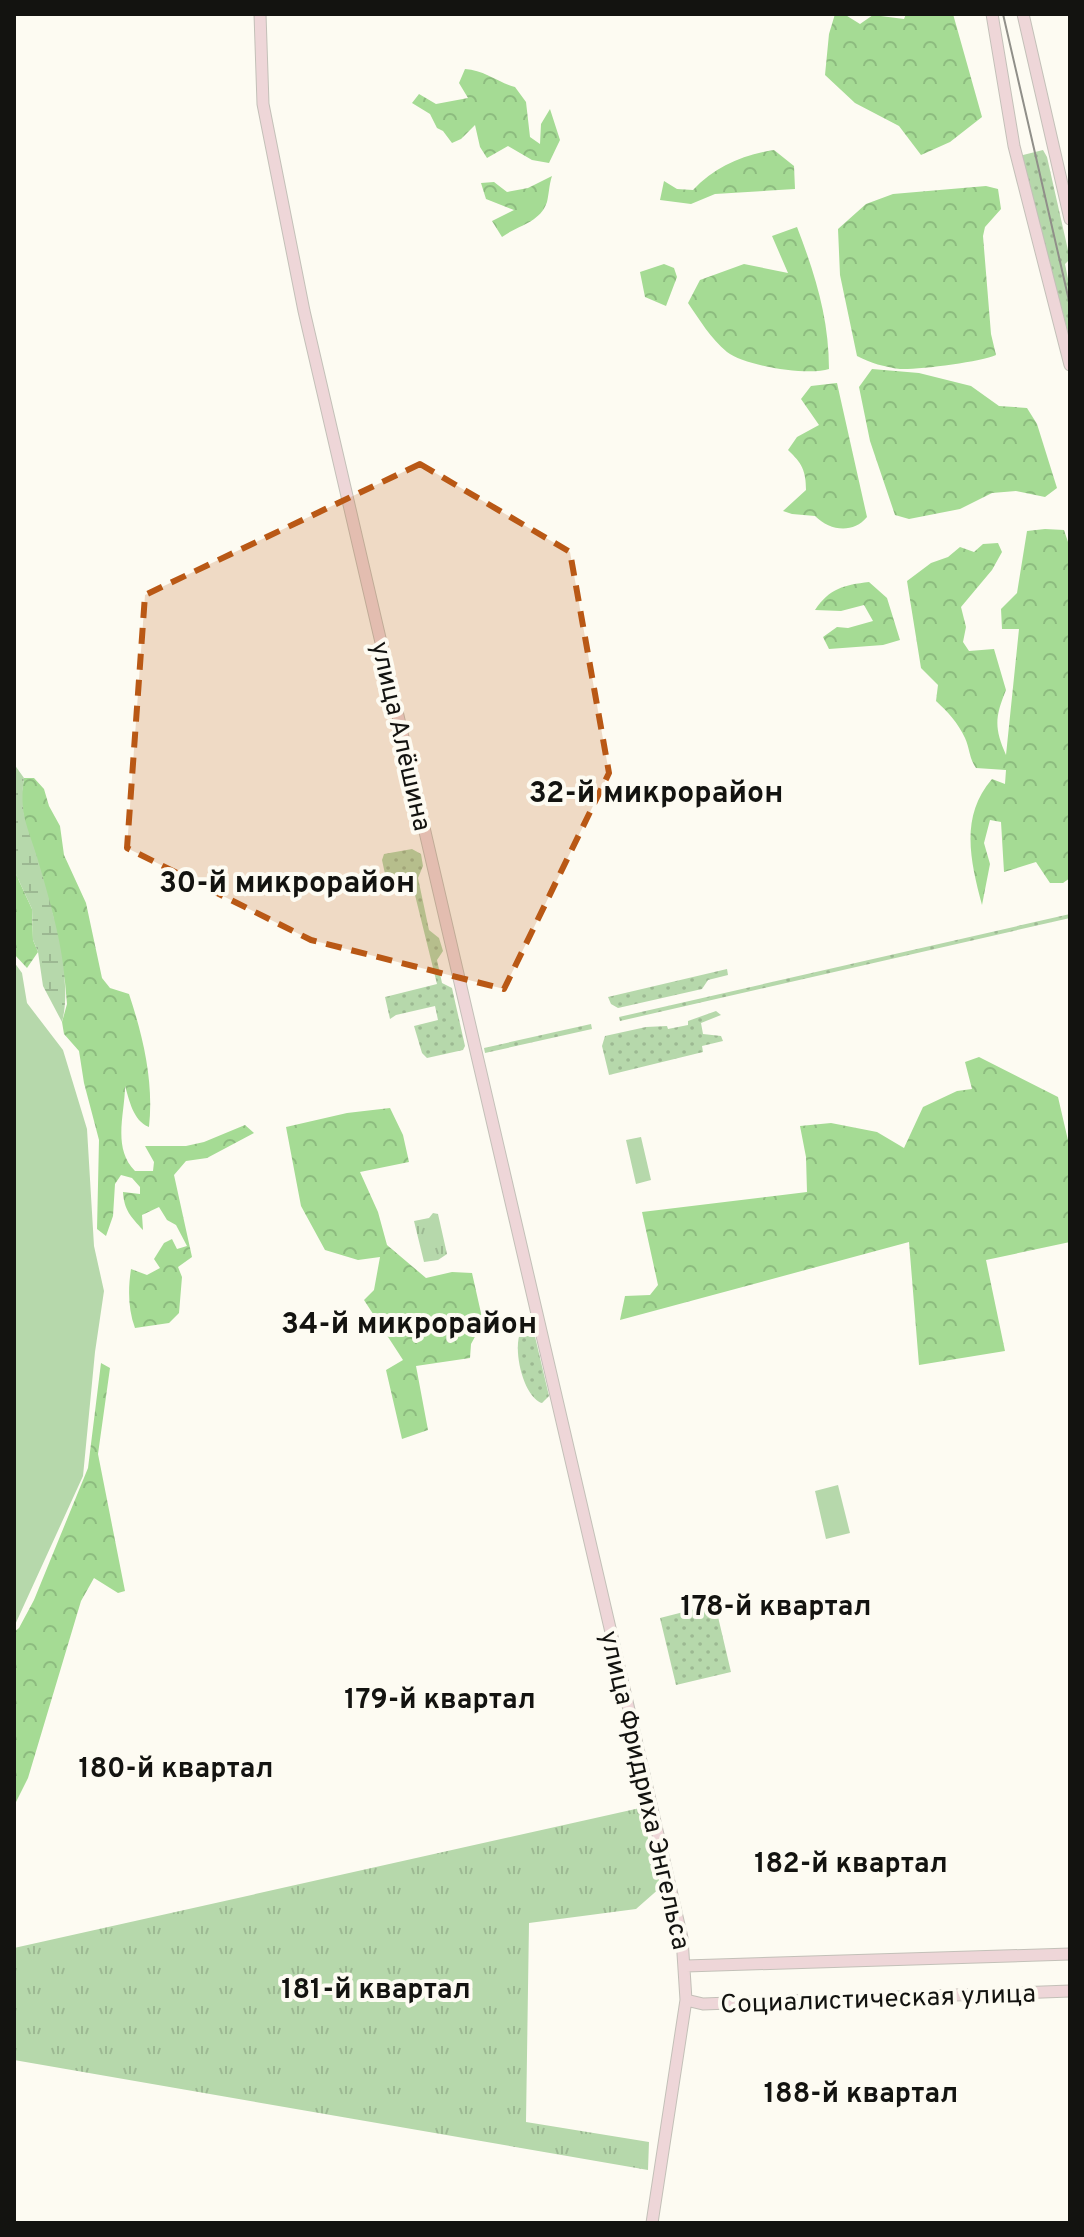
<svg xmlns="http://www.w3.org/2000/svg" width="1084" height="2237" font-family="Overpass,sans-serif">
<defs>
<pattern id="grass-dots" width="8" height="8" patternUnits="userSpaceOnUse" patternTransform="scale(2)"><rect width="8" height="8" fill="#b6d8ab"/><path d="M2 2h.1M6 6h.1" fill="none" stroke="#9cb892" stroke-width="1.8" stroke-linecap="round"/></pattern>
<pattern id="forest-crowns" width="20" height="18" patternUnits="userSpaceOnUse" patternTransform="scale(2)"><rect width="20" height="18" fill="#a5db94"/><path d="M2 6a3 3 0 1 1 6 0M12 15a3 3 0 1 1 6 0" fill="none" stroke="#8dbb7f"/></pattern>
<pattern id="wetland-marsh" width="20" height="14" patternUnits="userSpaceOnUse" patternTransform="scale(2)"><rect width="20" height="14" fill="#b6d8ab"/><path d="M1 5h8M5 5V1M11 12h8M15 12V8" fill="none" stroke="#9cb892"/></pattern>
<pattern id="park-tufts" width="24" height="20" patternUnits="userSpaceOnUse" patternTransform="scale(2)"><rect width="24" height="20" fill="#b6d8ab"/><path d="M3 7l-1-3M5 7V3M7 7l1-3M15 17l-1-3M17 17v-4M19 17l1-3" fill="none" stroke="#9cb892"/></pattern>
</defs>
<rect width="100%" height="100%" fill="#fdfbf2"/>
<path fill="url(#grass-dots)" d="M 1043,150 L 1047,157 L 1070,259 L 1065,264 L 1070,289 L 1070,340 L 1022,160 L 1023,155 Z
M 412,849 L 421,854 L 423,866 L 418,878 L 429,930 L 439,938 L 443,951 L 437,960 L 442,983 L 452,988 L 465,1046 L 463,1050 L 427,1058 L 422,1053 L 414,1026 L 438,1020 L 435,1006 L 396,1015 L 390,1019 L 385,997 L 437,984 L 412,883 L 388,888 L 382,860 L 384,854 Z
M 1070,914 L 1070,918 L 620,1021 L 619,1017 Z
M 727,969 L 728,975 L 708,980 L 702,989 L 618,1008 L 611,1004 L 608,997 Z
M 716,1011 L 721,1015 L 701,1023 L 703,1034 L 721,1036 L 723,1041 L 702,1046 L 703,1052 L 609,1075 L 602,1046 L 605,1036 L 646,1027 L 667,1026 L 668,1029 L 688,1025 L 688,1021 Z
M 591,1024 L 592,1029 L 485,1053 L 484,1048 Z
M 530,1327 L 533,1328 L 549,1396 L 542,1403 C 523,1397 512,1348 521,1331 Z
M 715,1604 L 731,1672 L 676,1685 L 660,1618 Z"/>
<path fill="url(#forest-crowns)" d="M 835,14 L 844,14 L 860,24 L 873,15 L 904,19 L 906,14 L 953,14 L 982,117 L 950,142 L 921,155 L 899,126 L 855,103 L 825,75 L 829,34 Z
M 465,69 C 484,70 497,82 515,87 L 526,102 L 530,137 L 540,144 L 541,124 L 550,109 L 560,140 L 549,163 L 532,160 L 508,146 L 487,158 L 480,147 L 475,125 L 461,139 L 452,143 L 443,131 L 437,128 L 430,114 L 412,103 L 419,94 L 436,104 L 468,98 L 459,83 Z
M 774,150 L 794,166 L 795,189 L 715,194 L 691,204 L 660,200 L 664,181 L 677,189 L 693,190 C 715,167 742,155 774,150 Z
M 552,176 C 549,185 549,194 547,202 C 540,223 518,225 502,237 L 492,221 L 514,210 L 486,199 L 481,183 L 494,182 L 507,192 L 528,188 Z
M 986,186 L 998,189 L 1001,209 L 985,227 L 983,236 L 991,334 L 996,355 C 981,362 917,370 900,369 C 884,367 871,363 857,356 L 840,275 L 838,229 L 866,204 L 893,194 Z
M 797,227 C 815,274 829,318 829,369 C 808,376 745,366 727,352 C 711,339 699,319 688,303 L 700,280 L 744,264 L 788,273 L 772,236 Z
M 664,264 L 674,268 L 677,277 L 666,306 L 645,297 L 640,272 Z
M 872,369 L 919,373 L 971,386 L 999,406 L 1027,408 L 1037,424 L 1057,488 L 1045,497 L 1016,491 L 992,493 L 960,509 L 909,519 L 895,515 L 870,441 L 859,387 Z
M 837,383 L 867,517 C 853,534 830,531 815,516 L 792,514 L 783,511 L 806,490 C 806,471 802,463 788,450 L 797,437 L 819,425 L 801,399 L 811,386 Z
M 1045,529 L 1064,530 L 1070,548 L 1070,878 L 1063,883 L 1050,883 L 1036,862 L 1004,872 L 1001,822 L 990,820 L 984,843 L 990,864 L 982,905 C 970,860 960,816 992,779 L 1005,784 L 1006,770 L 976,768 C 969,758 970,749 965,738 C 958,723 948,712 936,701 L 938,685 L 921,668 L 907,581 L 931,563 L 948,557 L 960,547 L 974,552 L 983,544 L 998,543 L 1002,552 L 992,570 L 961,607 L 966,627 L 963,642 L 969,651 L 994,649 L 1006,690 C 995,717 994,728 1006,755 L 1019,629 L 1002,629 L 1001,609 L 1017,593 L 1027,531 Z
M 869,582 L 887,598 L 900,640 L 883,645 L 829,649 L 823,637 L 837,627 L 848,628 L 873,621 L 864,605 L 841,611 L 815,610 C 830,588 844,585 869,582 Z
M 24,778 L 34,778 L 44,789 L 49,806 L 60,826 L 64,855 L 86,903 L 102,978 L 110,988 L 129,994 C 143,1036 154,1082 149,1127 C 133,1121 129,1099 125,1086 C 125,1114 112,1148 135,1171 L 153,1171 L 154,1162 L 145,1146 L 186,1146 L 204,1142 L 245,1125 L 254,1133 L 207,1158 L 186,1161 L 174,1175 L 192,1257 L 178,1267 L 182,1277 L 179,1313 L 169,1323 L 135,1328 C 128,1309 128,1289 131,1269 L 147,1275 L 160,1268 L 154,1259 L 164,1243 L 172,1239 L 177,1249 L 187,1246 L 176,1225 L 167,1220 L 159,1207 L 142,1215 L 143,1230 C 131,1217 124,1210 123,1192 L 140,1194 L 140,1187 L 132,1178 L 121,1175 L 115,1184 L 113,1216 L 106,1236 L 97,1229 L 99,1140 L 84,1083 L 79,1051 L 64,1034 L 62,1022 L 67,1004 L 65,982 L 53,916 L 35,853 L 25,826 L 21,798 Z
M 14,870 L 32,909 L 33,940 L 38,952 L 27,968 L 14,954 Z
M 979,1057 L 1058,1097 L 1070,1149 L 1070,1242 L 986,1260 L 1005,1351 L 919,1365 L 909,1242 L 620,1320 L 625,1296 L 650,1295 L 658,1285 L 642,1212 L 807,1192 L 806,1157 L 800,1126 L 831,1123 L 877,1132 L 904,1148 L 923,1107 L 957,1091 L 972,1089 L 965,1062 Z
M 390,1108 L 403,1135 L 409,1162 L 360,1172 L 378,1212 L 387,1245 L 426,1278 L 452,1272 L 472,1273 L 483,1322 L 471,1344 L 470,1358 L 416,1366 L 428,1430 L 402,1439 L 386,1370 L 403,1360 L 364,1300 L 374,1290 L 380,1257 L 358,1260 L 325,1250 L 301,1206 L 286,1127 L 347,1113 Z
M 101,1363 L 110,1368 L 98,1454 L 125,1591 L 118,1593 L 94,1578 L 81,1601 L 28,1778 L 14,1806 L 14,1632 L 19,1628 L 34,1600 L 88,1468 Z"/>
<path fill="url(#wetland-marsh)" d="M 14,764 L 24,778 C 19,813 27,825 37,857 C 50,902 74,977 62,1022 L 43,986 L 38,952 L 33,940 L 32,909 L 14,870 L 14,861 L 16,861 Z"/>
<path fill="url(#park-tufts)" d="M 433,1213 L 438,1214 L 447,1254 L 438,1260 L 424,1262 L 414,1221 L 429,1218 Z
M 640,1808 L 661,1887 L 636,1909 L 529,1923 L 526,2122 L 649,2142 L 648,2170 L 14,2060 L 14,1948 Z"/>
<path fill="#b6d8ab" d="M 14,962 L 22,973 L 27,1003 L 63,1050 L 87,1129 L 94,1246 L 104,1291 L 95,1352 L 83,1476 L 14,1627 Z
M 641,1137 L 651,1180 L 636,1184 L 626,1140 Z
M 838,1485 L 850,1533 L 826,1539 L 815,1491 Z"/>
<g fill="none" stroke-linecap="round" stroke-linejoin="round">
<defs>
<path id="secondary" d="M 260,14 L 263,104 L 304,311 L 682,1938 L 686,2000 L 652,2223
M 992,14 L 1014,146 L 1070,365
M 1023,14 L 1070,219
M 686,1966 L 1070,1954
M 686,2000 L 703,2004 L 1070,1991"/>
</defs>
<use href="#secondary" stroke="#c3c0b8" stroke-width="13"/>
<use href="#secondary" stroke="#eed6d8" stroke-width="11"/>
<path stroke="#908f89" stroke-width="2" d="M 1003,14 L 1070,305"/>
</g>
<path fill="#b95815" fill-opacity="0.2" stroke="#b95815" stroke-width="6" stroke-dasharray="16 10" stroke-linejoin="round" d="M 420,464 L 570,552 L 609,773 L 504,989 L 311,940 L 127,848 L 145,595 Z"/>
<g text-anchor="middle" stroke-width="8" stroke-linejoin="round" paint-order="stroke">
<g font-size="26" fill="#131310" stroke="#fdfbf2">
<text transform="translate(402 736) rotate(77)" y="9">улица Алёшина</text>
<text transform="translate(646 1790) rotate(77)" y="9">улица Фридриха Энгельса</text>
<text transform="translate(878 1998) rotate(-2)" y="9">Социалистическая улица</text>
</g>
<g font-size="28" font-weight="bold" fill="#131310" stroke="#fdfbf2">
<text x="776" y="1615">178-й квартал</text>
<text x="440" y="1708">179-й квартал</text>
<text x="176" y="1777">180-й квартал</text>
<text x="851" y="1872">182-й квартал</text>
<text x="376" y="1998">181-й квартал</text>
<text x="861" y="2102">188-й квартал</text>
</g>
<g font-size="30" font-weight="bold" fill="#131310" stroke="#fdfbf2">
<text x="656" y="802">32-й микрорайон</text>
<text x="287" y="892">30-й микрорайон</text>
<text x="409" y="1333">34-й микрорайон</text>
</g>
</g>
<rect width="1084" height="2237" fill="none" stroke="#131310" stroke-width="32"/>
</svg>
